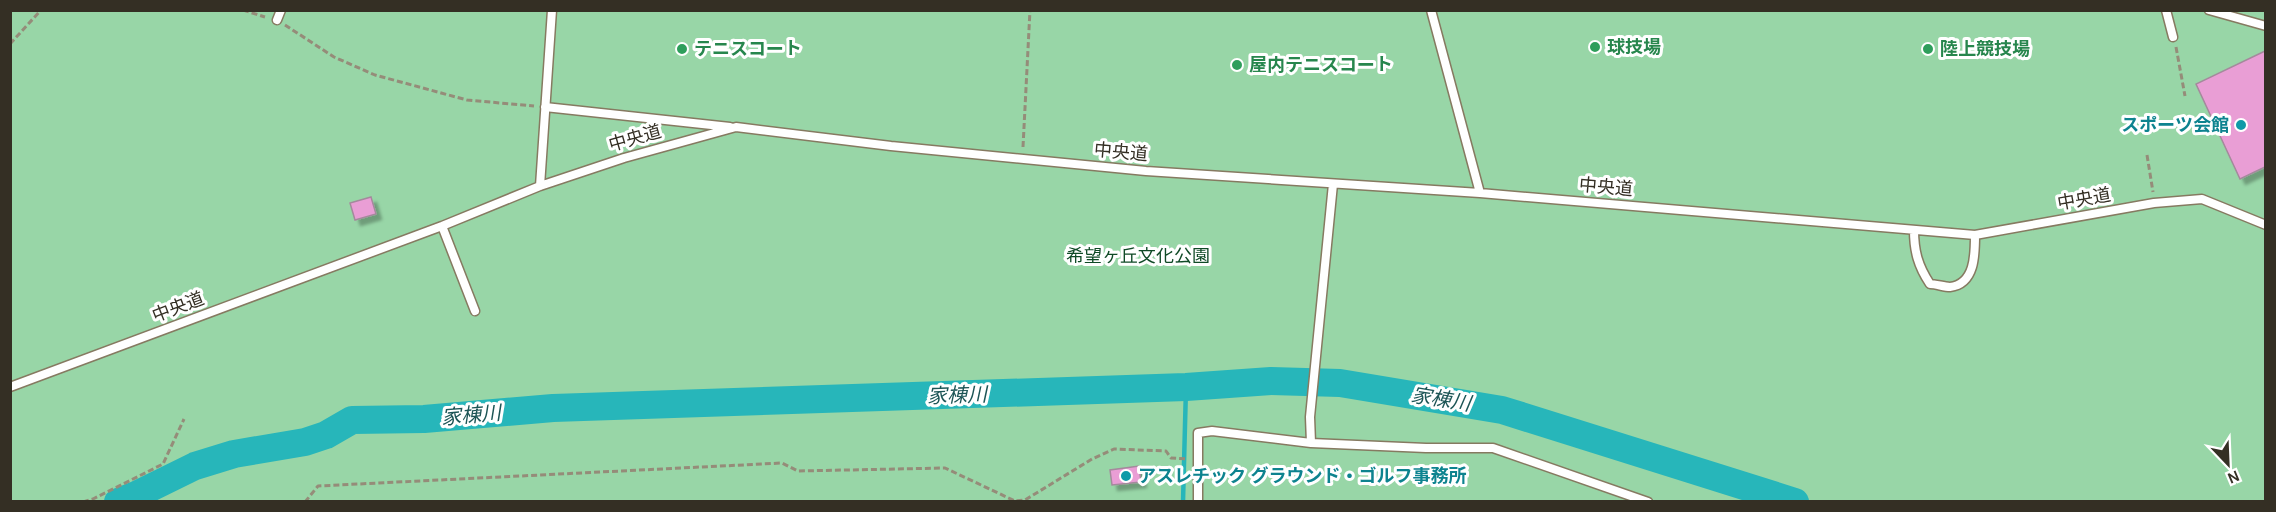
<svg xmlns="http://www.w3.org/2000/svg" width="2276" height="512" font-family="Karla,'Noto Sans JP',sans-serif">
<defs>
<filter id="shadow"><feDropShadow dx="5.5" dy="5.5" stdDeviation="1.5" flood-color="#0004"/></filter>
</defs>
<rect width="100%" height="100%" fill="#f8ebcf"/>
<path fill="#98d6a7" d="M 10,11 L 2265,11 L 2265,501 L 11,501 Z"/>
<g fill="none" stroke-linecap="round" stroke-linejoin="round">
<path stroke="#27b6ba" stroke-width="4.5" d="M 1183,502 L 1186,387"/>
<path stroke="#27b6ba" stroke-width="28" d="M 118,502 L 136,495 L 195,466 L 234,454 L 305,442 L 326,435 L 352,420 L 424,419 L 553,408 L 1186,387 L 1271,381 L 1340,383 L 1502,410 L 1795,502"/>
</g>
<path fill="#e99ed5" stroke="#a48a9c" stroke-width="1.5" filter="url(#shadow)" d="M 2265,51 L 2265,167 L 2240,179 L 2196,84 Z
M 371,197 L 376,214 L 355,220 L 350,203 Z
M 1139,466 L 1141,482 L 1112,485 L 1110,470 Z"/>
<g fill="none" stroke-linecap="round" stroke-linejoin="round">
<defs>
<path id="service" d="M 1431,10 L 1480,193
M 2166,10 L 2173,37
M 2209,10 L 2266,26
M 277,20 L 281,10
M 545,107 L 730,127
M 540,186 L 552,10
M 442,226 L 475,311
M 1914,230 C 1914,251 1918,266 1930,284 C 1936,284 1944,287 1950,287 C 1975,284 1975,255 1975,235
M 10,387 L 442,226 L 540,186 L 624,158 L 736,127 L 891,146 L 1146,171 L 1480,193 L 1975,235 L 2154,203 L 2202,199 L 2266,225
M 1311,443 L 1426,448 L 1493,448 L 1648,502
M 1198,502 L 1198,433 L 1212,431 L 1311,443 L 1310,417 L 1333,184"/>
</defs>
<use href="#service" stroke="#867a61" stroke-width="11"/>
<path stroke="#958c79" stroke-width="3" stroke-dasharray="6 3" stroke-linecap="butt" d="M 243,10 L 265,17
M 285,25 L 334,57 L 375,75 L 467,100 L 534,106
M 10,44 L 41,10
M 2176,47 L 2185,96
M 1023,147 L 1030,10
M 2147,155 L 2153,192
M 83,502 L 93,499 L 163,464 L 184,419
M 305,502 L 318,486 L 782,463 L 798,471 L 945,468 L 1015,501 L 1025,500 L 1092,459 L 1114,449 L 1166,451 L 1171,458 L 1188,459"/>
<use href="#service" stroke="#fff" stroke-width="8"/>
</g>
<g fill="#2e9e5b" stroke="#fff" stroke-width="2">
<circle cx="1595" cy="47" r="6"/>
<circle cx="682" cy="49" r="6"/>
<circle cx="1928" cy="49" r="6"/>
<circle cx="1237" cy="65" r="6"/>
</g>
<g fill="#0f9aa8" stroke="#fff" stroke-width="2">
<circle cx="2241" cy="125" r="6"/>
<circle cx="1126" cy="476" r="6"/>
</g>
<g text-anchor="middle" stroke-width="6" stroke-linejoin="round" paint-order="stroke">
<g font-size="18" font-weight="bold" fill="#27864d" stroke="#fff" text-anchor="start">
<text x="1607" y="53">球技場</text>
<text x="694" y="55">テニスコート</text>
<text x="1940" y="55">陸上競技場</text>
<text x="1249" y="71">屋内テニスコート</text>
</g>
<g font-size="18" font-weight="bold" fill="#0d838f" stroke="#fff" text-anchor="end">
<text x="2229" y="131">スポーツ会館</text>
<text x="1138" y="482" text-anchor="start">アスレチック グラウンド・ゴルフ事務所</text>
</g>
<g font-size="18" fill="#342f24" stroke="#fff">
<text transform="translate(635 138) rotate(-16)" y="6">中央道</text>
<text transform="translate(1121 152) rotate(5)" y="6">中央道</text>
<text transform="translate(1606 187) rotate(5)" y="6">中央道</text>
<text transform="translate(2084 199) rotate(-10)" y="6">中央道</text>
<text transform="translate(178 307) rotate(-21)" y="6">中央道</text>
</g>
<g font-size="18" fill="#0f4a26" stroke="#fff">
<text x="1138" y="262">希望ヶ丘文化公園</text>
</g>
<g font-size="20" font-style="italic" fill="#1d5556" stroke="#fff">
<text transform="translate(957 395) rotate(-2)" y="7">家棟川</text>
<text transform="translate(1441 399) rotate(9)" y="7">家棟川</text>
<text transform="translate(471 415) rotate(-5)" y="7">家棟川</text>
</g>
</g>
<rect width="2276" height="512" fill="none" stroke="#342f24" stroke-width="24"/>
<g transform="translate(2228 464) rotate(157)" stroke="#ffffff" stroke-width="4.5" paint-order="stroke">
<path d="M0-4.5L10 22L0 15L-10 22Z" fill="#342f24"/>
<text y="-9" font-size="16" font-weight="bold" text-anchor="middle" fill="#342f24">N</text>
</g>
</svg>
